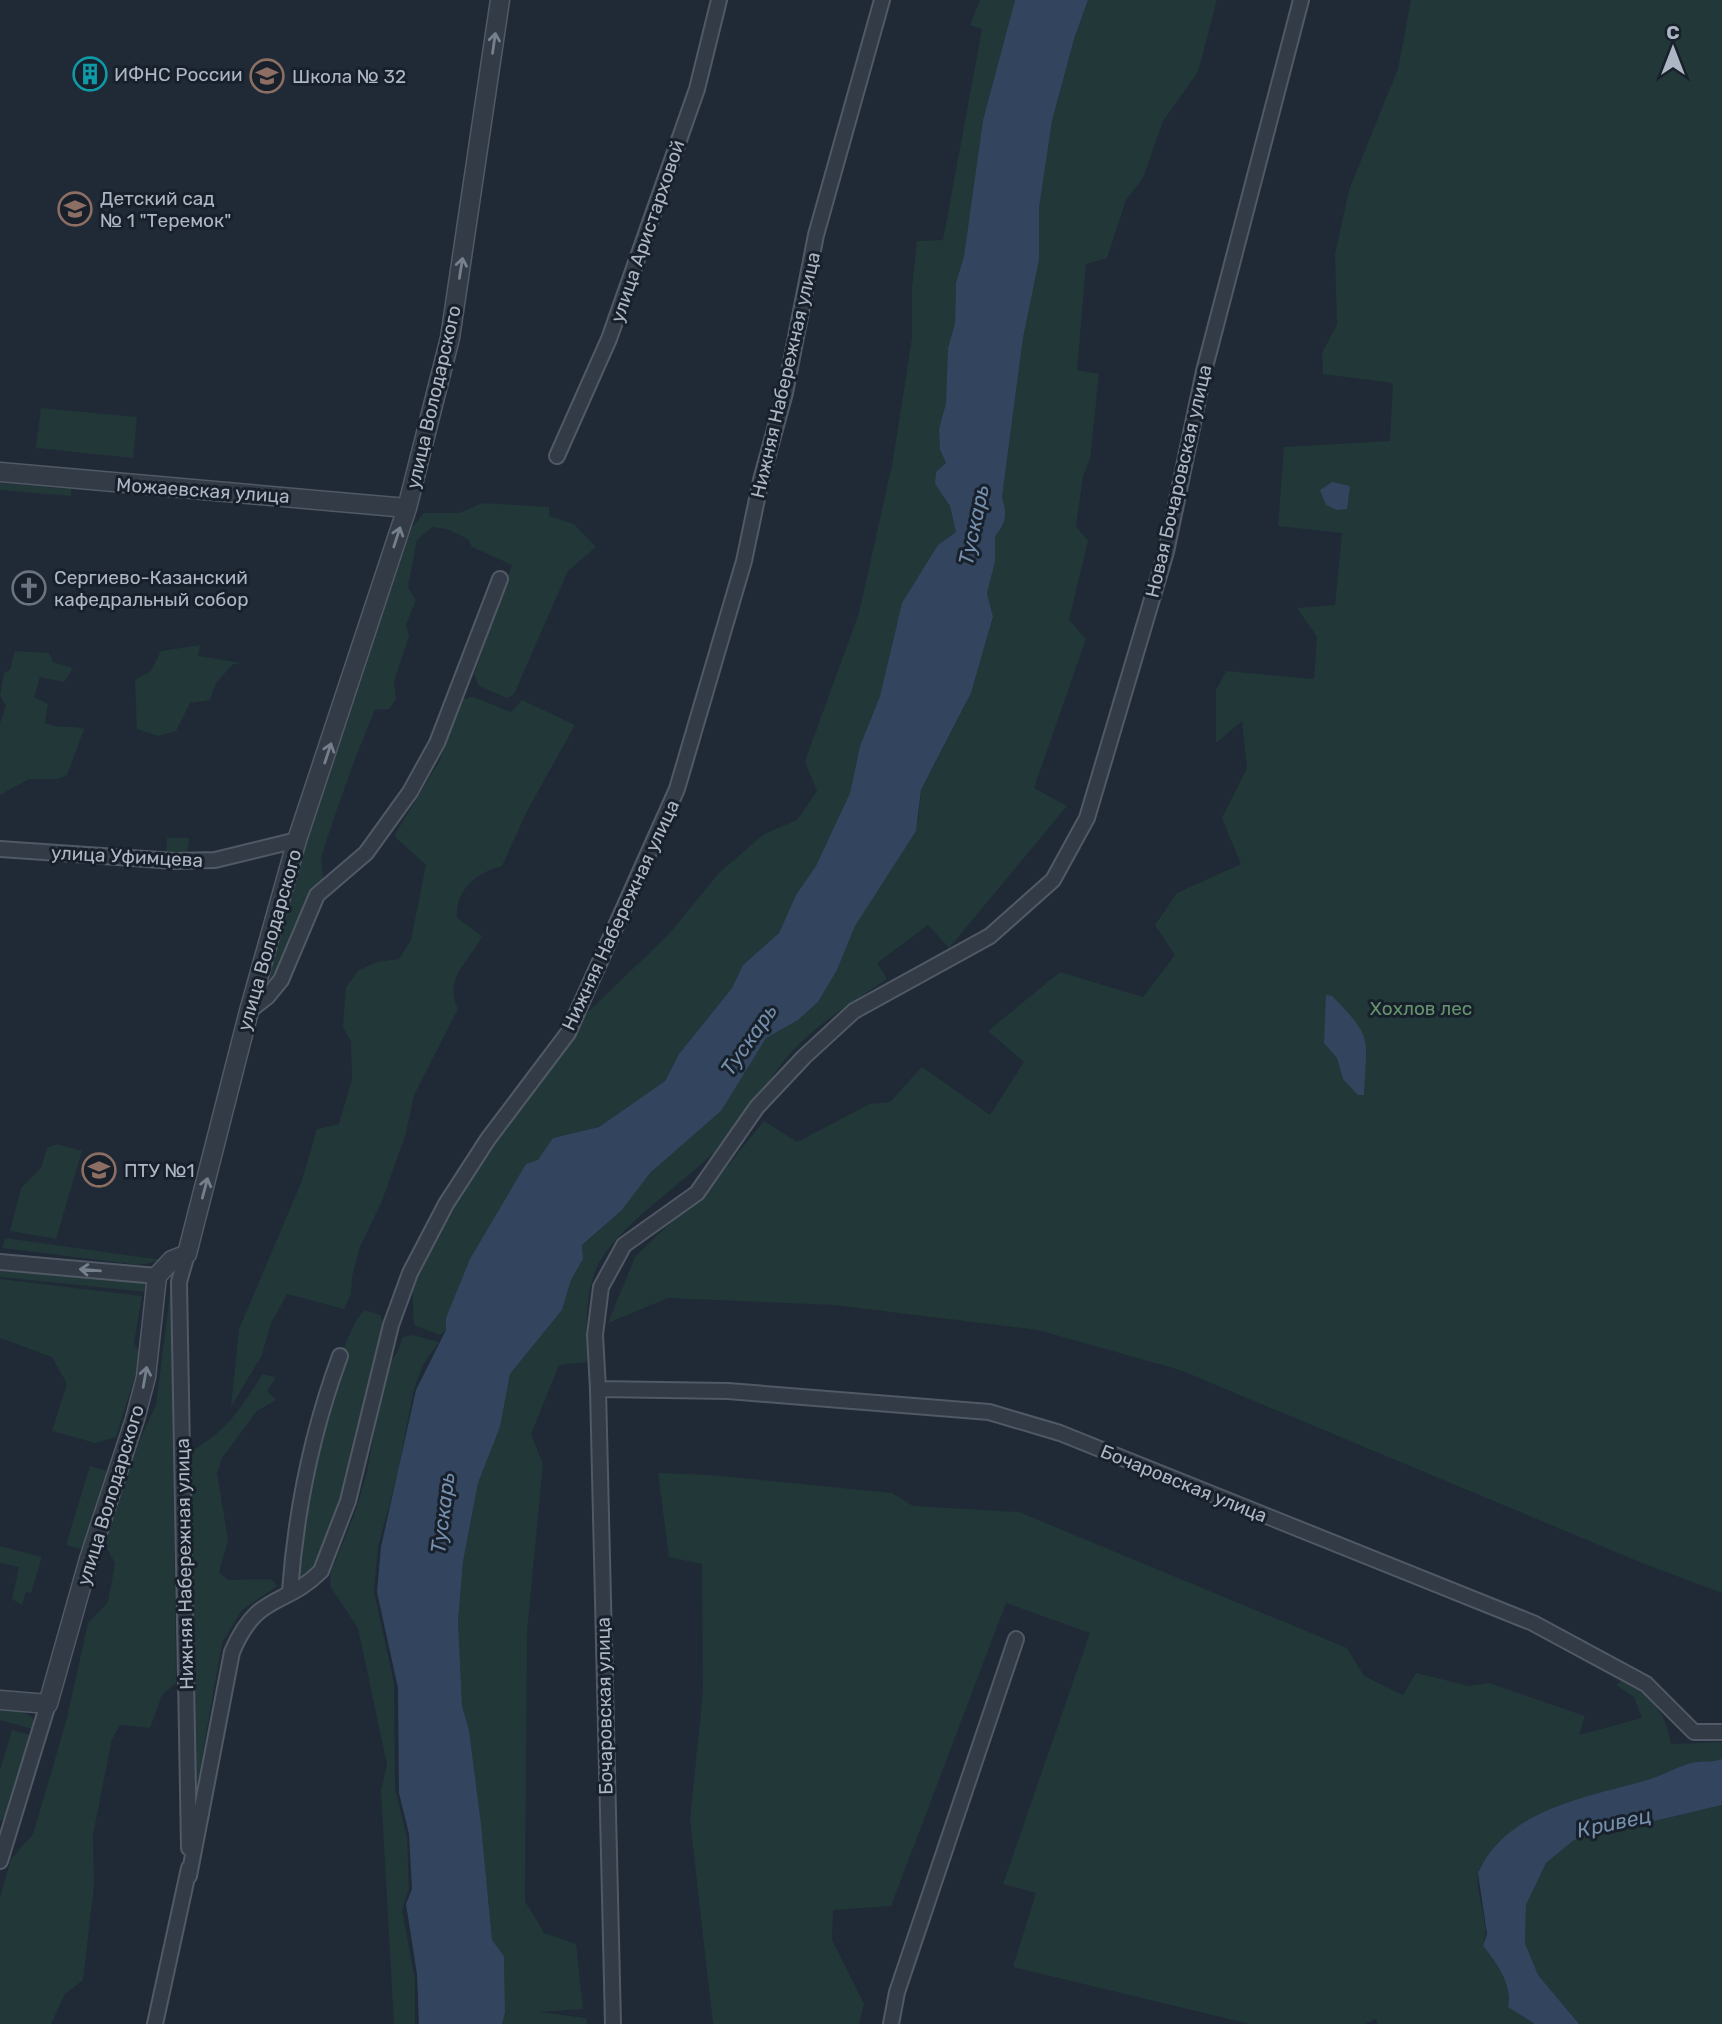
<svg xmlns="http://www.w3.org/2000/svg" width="1722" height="2024" font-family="Rubik,sans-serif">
<rect width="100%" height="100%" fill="#1f2a36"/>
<path fill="#223738" d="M 980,0 L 1015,0 L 983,120 L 964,256 L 956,283 L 955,323 L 948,348 L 946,403 L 939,429 L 940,450 L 946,464 L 935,484 L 950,506 L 956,532 L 938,545 L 897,624 L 880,696 L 860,746 L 850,793 L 816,867 L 796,895 L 779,933 L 743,965 L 732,988 L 679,1054 L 665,1081 L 599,1127 L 553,1138 L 446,1318 L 446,1330 L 440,1335 L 414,1325 L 412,1288 L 419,1271 L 488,1148 L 567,1048 L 587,1013 L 668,935 L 719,873 L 764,834 L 797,820 L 817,791 L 805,761 L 859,613 L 893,460 L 912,338 L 912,286 L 917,241 L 943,240 L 982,29 L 970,25 Z
M 1088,0 L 1217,0 L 1198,72 L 1163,121 L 1143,178 L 1126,200 L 1107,258 L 1086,264 L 1077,370 L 1099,374 L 1090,459 L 1083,476 L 1076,526 L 1088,541 L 1069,620 L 1086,639 L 1034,788 L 1067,806 L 949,948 L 928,925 L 877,963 L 887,979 C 850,1004 811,1027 783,1062 C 763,1087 748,1117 726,1140 C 692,1178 628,1217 602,1258 C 583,1288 587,1328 587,1362 L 559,1365 L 531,1434 L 543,1464 L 527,1631 L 525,1901 L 544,1933 L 576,1944 L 583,2009 L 539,2012 L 586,2018 L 587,2024 L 502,2024 L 505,2013 L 504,1956 L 492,1940 L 481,1824 L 469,1730 L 462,1706 L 458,1622 L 463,1562 L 478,1483 L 500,1427 L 510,1374 L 562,1310 L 571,1280 L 583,1259 L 582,1245 L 622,1210 L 650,1173 L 721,1111 L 765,1038 L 798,1020 L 818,1002 L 837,970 L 855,926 L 918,821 L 921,791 L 971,693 L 993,618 L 987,593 L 995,562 L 994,536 C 1007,522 1007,514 1002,497 L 1023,338 L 1039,260 L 1039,208 L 1052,121 L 1074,39 Z
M 1411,0 L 1722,0 L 1722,1593 L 1642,1563 L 1180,1370 L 1038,1330 L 835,1305 L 668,1298 L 608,1323 L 635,1257 L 722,1173 L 764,1121 L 797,1142 L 870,1104 L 890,1102 L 922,1067 L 990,1115 L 1024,1062 L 988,1031 L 1060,972 L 1143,997 L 1175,955 L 1155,925 L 1177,893 L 1241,864 L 1222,818 L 1247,768 L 1242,721 L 1216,743 L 1216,690 L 1226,671 L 1314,679 L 1317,637 L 1297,608 L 1335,605 L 1342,533 L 1278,526 L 1284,447 L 1390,441 L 1393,383 L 1323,374 L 1322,353 L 1337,324 L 1335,255 L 1349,190 L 1398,69 Z
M 41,408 L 137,417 L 133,458 L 36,448 Z
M 0,483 L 71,489 L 71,496 L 0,490 Z
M 482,503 L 549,507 L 549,516 L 574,524 L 596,547 L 568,571 L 514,694 L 507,698 L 479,686 L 474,674 L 512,565 L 472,547 L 468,539 L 447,529 L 432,527 L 417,540 L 408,587 L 416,600 L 406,625 L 409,636 L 394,681 L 396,699 L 389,709 L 375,710 C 355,756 339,803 323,851 C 319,862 324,872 323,883 C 322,897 276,978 265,991 L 305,849 L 404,537 L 424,513 L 460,513 Z
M 200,645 L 198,656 L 242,663 L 233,664 L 216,683 L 210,700 L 190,703 L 176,731 L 158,736 L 137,729 L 135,680 L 151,671 L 161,651 Z
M 15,651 L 49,653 L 53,662 L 73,668 L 64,682 L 40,677 L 34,697 L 48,704 L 45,723 C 59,729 70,725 84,729 L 67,775 L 57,779 L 29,779 L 0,795 L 0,723 L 6,706 L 0,696 L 4,673 L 10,670 Z
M 473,697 L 511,712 L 522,700 L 575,725 L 528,809 L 502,866 C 478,872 455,889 457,918 L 482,936 C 469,963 443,977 458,1009 L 414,1095 L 406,1133 L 382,1201 L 360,1247 L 352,1276 L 351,1294 L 344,1309 L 287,1294 L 271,1323 L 262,1355 L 231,1407 L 239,1329 L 301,1183 L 317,1129 L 339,1124 L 352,1079 L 351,1042 L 343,1027 L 346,987 L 359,970 L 377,962 L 399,959 L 411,940 L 426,865 L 394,836 L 440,760 L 462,699 Z
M 167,838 L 189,838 L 187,855 L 166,855 Z
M 57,1144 L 82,1151 L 56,1239 L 10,1231 L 21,1188 L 41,1168 L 47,1148 Z
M 5,1238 L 162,1260 L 139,1265 L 2,1248 Z
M 0,1267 L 148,1283 L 147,1292 L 0,1277 Z
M 0,1279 L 142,1296 L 134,1343 L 141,1356 L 116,1437 L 95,1443 L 52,1431 L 67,1384 L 52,1357 L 0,1338 Z
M 171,1286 L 176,1683 L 162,1695 L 150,1728 L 120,1725 L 112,1739 L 93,1835 L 94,1886 L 83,1980 L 65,1994 L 51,2024 L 0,2024 L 0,1897 L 11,1859 L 33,1834 L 66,1722 L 88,1623 L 108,1602 L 115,1563 L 105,1545 L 118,1488 L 156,1405 Z
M 364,1310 L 380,1315 L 384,1326 L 343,1499 L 311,1572 L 302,1577 L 297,1575 C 304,1518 329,1350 364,1310 Z
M 412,1335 L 439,1342 L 423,1365 L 414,1389 L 397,1476 L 378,1547 L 374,1591 L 394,1683 L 395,1789 L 407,1837 L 409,1888 L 402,1910 L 415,1979 L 415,2024 L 394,2024 L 381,1790 L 387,1765 L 358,1628 L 330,1586 L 331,1572 L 356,1510 L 367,1472 L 387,1365 L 397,1353 L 403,1337 Z
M 262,1374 L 276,1377 L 267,1391 L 276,1400 L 257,1411 L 222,1458 L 217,1473 L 228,1540 L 219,1572 L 228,1580 L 271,1579 L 277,1586 L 242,1610 L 222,1643 L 195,1798 L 188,1453 C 224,1434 242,1408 262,1374 Z
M 90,1466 L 111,1472 L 84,1550 L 66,1545 Z
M 658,1473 L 711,1475 L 892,1493 L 913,1506 L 1019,1512 L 1347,1648 L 1364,1676 L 1403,1695 L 1416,1673 L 1469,1686 L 1489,1683 L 1585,1716 L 1579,1735 L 1642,1718 L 1634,1697 L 1616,1685 L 1624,1678 C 1650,1697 1666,1711 1671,1744 L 1722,1742 L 1722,1759 C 1711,1763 1701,1760 1691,1763 C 1674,1768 1658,1778 1640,1782 C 1585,1798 1527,1807 1490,1855 C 1487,1860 1479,1866 1478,1873 C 1475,1897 1491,1922 1483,1946 C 1497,1963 1513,1986 1508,2007 L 1535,2024 L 1377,2024 L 1376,2019 L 1365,2024 L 1250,2024 L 1013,1967 L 1036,1893 L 1003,1884 L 1090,1633 L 1006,1603 L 891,1906 L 833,1910 L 832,1940 L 864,2004 L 859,2024 L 713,2024 L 690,1820 L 703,1692 L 702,1564 L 669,1557 Z
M 0,1546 L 42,1557 L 31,1593 L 26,1592 L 22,1605 L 12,1599 L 19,1567 L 0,1563 Z
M 0,1708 L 19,1709 L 32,1717 L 36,1730 L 0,1720 Z
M 12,1730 L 34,1736 L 8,1816 L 0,1821 L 0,1770 Z
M 1722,1805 L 1722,2024 L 1579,2024 L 1538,1975 L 1525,1943 L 1526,1905 L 1546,1863 L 1574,1840 Z"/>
<path fill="#33455e" d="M 1015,0 L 1088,0 L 1074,39 L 1052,121 L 1039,208 L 1039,260 L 1023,338 L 1002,497 C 1007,514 1007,522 995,536 L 995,562 L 987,593 L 993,617 L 971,693 L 921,790 L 916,831 L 855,926 L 837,970 L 818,1002 L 798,1020 L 766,1038 L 721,1111 L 650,1173 L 622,1210 L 582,1245 L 583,1259 L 571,1280 L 562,1310 L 510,1374 L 500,1427 L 478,1483 L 463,1562 L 458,1622 L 462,1706 L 469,1730 L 481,1824 L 492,1940 L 504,1956 L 505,2013 L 502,2024 L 419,2024 L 417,1974 L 406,1904 L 412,1889 L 409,1834 L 399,1793 L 398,1688 L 377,1592 L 381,1547 L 416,1390 L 446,1330 L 446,1318 L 470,1259 L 526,1164 L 538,1160 L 553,1138 L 599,1127 L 665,1081 L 679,1054 L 732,988 L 743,965 L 779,933 L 796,895 L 816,866 L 850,793 L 860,746 L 880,696 L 902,603 L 938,545 L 956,532 L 950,506 L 935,484 L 936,472 L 946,463 L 940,450 L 939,429 L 946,403 L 948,348 L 955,323 L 956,283 L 964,256 L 983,120 Z
M 1332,482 L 1350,486 L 1347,509 L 1337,510 L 1326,505 L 1320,490 Z
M 1326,995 L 1332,996 C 1375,1039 1366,1039 1364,1095 L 1358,1095 L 1343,1079 L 1337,1058 L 1324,1043 Z
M 1722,1759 L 1722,1805 L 1574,1840 L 1546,1863 L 1526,1905 L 1525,1943 L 1538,1975 L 1579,2024 L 1535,2024 L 1508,2007 C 1513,1986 1497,1963 1483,1946 L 1487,1934 L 1478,1873 C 1505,1811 1583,1798 1640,1782 C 1658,1778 1674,1768 1691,1763 C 1701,1760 1711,1763 1722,1759 Z"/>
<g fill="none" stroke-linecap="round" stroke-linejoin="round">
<defs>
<path id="minor" d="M 557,456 L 609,339 L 697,89 L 719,0
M 0,849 L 175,861 L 215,860 L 297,840
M 249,1011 L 267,997 L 281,980 L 317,895 L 366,853 L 410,792 L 437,743 L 500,579
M 187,1254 L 179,1282 L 189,1848
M 0,1262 L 157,1276
M 598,1389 L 595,1335 L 601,1287 L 624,1245 L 697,1193 L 757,1107 L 804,1057 L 854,1011 L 990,936 L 1053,880 L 1087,818 L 1166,552 L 1204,371 L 1301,0
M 290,1591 C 296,1509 312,1432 340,1356
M 0,1861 L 48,1704
M 189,1876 L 232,1652 C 258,1591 284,1608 321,1571 L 348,1501 L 391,1325 L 410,1273 L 446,1204 L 488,1139 L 568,1033 L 677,789 L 744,561 L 761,480 L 785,393 L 816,235 L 882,0
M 155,2024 L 189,1868
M 613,2024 L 598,1389 L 728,1391 L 989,1412 L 1060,1433 L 1533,1623 L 1646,1684 L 1694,1732 L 1722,1732
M 891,2024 L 897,1992 L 1016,1639"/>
<path id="tertiary" d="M 0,472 L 407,508
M 0,1700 L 48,1704 L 89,1559 L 135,1419 L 146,1377 L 157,1276 L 172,1260 L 187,1254 L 249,1011 L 297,840 L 407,508 L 450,338 L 500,0"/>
</defs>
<use href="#minor" stroke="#505965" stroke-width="18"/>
<use href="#tertiary" stroke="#505965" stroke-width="21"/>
<use href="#minor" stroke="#333b47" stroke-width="14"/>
<use href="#tertiary" stroke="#333b47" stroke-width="18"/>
</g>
<defs><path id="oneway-shaft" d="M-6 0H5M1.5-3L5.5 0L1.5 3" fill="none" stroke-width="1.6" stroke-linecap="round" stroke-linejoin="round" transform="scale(1.75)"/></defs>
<g stroke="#767f8c">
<use href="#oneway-shaft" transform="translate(494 43) rotate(-82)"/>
<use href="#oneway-shaft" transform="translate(461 268) rotate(-81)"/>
<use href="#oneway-shaft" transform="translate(397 537) rotate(-72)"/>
<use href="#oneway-shaft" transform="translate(328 753) rotate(-72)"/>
<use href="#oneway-shaft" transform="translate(205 1188) rotate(-75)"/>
<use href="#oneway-shaft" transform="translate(90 1270) rotate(-175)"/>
<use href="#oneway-shaft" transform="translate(145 1377) rotate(-80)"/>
</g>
<defs>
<symbol id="building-ring" viewBox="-11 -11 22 22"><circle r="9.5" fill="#18212b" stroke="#0f9aa8" stroke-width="1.5"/><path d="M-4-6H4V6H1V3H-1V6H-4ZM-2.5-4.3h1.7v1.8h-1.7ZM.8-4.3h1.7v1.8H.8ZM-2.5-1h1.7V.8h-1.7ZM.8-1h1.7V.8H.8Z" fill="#0f9aa8"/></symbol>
<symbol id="school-ring" viewBox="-11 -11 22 22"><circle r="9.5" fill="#18212b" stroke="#8d6e63" stroke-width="1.5"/><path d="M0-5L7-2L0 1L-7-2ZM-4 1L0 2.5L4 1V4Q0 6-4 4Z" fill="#8d6e63"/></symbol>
<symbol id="church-ring" viewBox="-11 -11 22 22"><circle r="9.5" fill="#18212b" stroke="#6b7280" stroke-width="1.5"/><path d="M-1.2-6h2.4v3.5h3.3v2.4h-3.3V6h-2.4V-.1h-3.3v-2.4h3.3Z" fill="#6b7280"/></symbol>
<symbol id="university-ring" viewBox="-11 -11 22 22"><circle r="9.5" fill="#18212b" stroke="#8d6e63" stroke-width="1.5"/><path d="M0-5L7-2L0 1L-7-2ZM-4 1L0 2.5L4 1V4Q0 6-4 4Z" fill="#8d6e63"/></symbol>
</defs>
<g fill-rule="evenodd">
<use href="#building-ring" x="71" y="55" width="38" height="38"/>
<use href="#school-ring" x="248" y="57" width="38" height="38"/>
<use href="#school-ring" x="56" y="190" width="38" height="38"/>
<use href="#church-ring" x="10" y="569" width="38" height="38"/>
<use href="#university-ring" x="80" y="1151" width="38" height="38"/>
</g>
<g text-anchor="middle" stroke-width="6" stroke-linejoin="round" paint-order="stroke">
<g font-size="19" fill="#adb6c4" stroke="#18212b" text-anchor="start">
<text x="114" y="81">ИФНС России</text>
<text x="292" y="83">Школа № 32</text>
<text x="100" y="205">Детский сад<tspan x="100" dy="22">№ 1 "Теремок"</tspan></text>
<text x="54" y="584">Сергиево-Казанский<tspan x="54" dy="22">кафедральный собор</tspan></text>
<text x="124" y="1177">ПТУ №1</text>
</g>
<g font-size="19" fill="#adb6c4" stroke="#18212b">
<text transform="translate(647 231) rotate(-71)" y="7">улица Аристарховой</text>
<text transform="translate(785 375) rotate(-77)" y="7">Нижняя Набережная улица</text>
<text transform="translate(433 397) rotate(-77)" y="7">улица Володарского</text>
<text transform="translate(1178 481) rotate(-77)" y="7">Новая Бочаровская улица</text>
<text transform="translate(203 490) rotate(4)" y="7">Можаевская улица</text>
<text transform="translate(127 856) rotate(3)" y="7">улица Уфимцева</text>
<text transform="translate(620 915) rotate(-65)" y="7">Нижняя Набережная улица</text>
<text transform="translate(269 940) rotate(-74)" y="7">улица Володарского</text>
<text transform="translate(1184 1483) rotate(22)" y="7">Бочаровская улица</text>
<text transform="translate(110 1495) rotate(-73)" y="7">улица Володарского</text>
<text transform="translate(184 1564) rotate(-91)" y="7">Нижняя Набережная улица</text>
<text transform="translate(604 1706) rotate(-91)" y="7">Бочаровская улица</text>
</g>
<g font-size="19" fill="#65936e" stroke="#18212b">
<text x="1421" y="1015">Хохлов лес</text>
</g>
<g font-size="21" font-style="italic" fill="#748eac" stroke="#18212b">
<text transform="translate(974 525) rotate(-78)" y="7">Тускарь</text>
<text transform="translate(749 1040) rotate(-55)" y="7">Тускарь</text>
<text transform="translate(443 1513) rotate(-83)" y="7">Тускарь</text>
<text transform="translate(1614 1823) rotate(-12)" y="7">Кривец</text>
</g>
</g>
<g transform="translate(1673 49)" stroke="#18212b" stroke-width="5" paint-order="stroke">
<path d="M0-5L12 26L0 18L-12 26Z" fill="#adb6c4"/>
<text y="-10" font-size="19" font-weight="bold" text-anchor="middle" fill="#adb6c4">С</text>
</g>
</svg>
